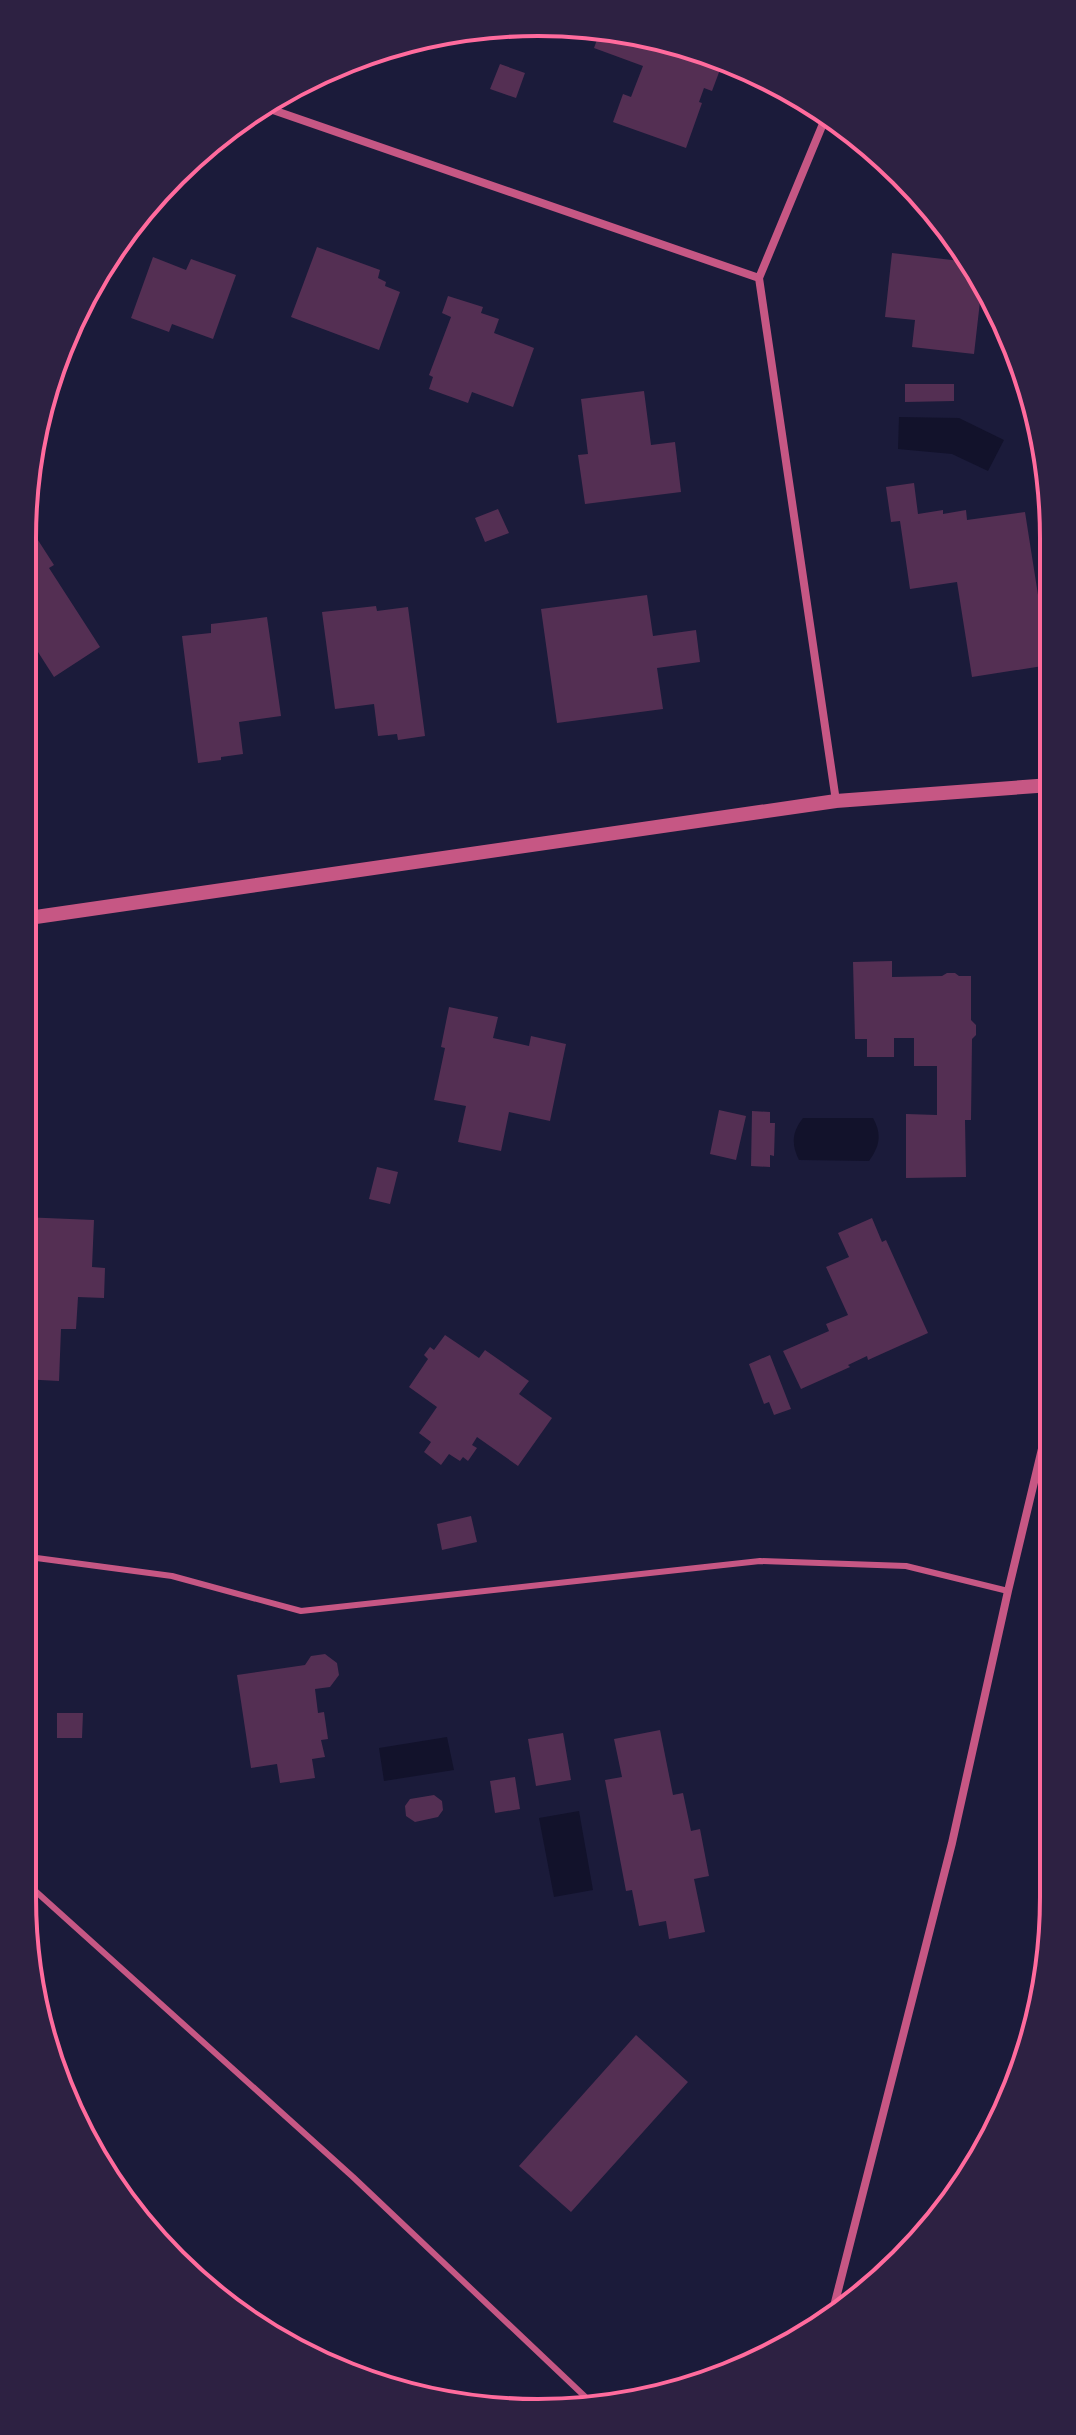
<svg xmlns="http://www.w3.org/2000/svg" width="1076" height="2435" font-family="'Open Sans',sans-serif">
<rect width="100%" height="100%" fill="#1b1b3a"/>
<path fill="#12122b" d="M 899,417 L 959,418 L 1004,440 L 988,471 L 952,454 L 898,449 Z
M 803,1118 L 873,1118 C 882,1134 880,1146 869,1161 L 799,1160 C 791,1144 792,1132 803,1118 Z
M 447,1737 L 454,1770 L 384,1781 L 379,1748 Z
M 579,1811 L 593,1890 L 554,1897 L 539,1818 Z"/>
<path fill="#542f53" d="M 599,34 L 724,59 L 712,91 L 704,88 L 699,102 L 702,103 L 686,148 L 613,122 L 623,94 L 631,97 L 643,66 L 594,48 Z
M 500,64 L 525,73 L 516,98 L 490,89 Z
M 317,247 L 380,270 L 378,278 L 386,282 L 385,286 L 400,292 L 379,350 L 291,317 Z
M 892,253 L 969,262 L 982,284 L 974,354 L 912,347 L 915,320 L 885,317 Z
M 153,257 L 186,270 L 191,259 L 236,275 L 213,339 L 172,324 L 169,332 L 131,318 Z
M 448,296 L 483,307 L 481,313 L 499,319 L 494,333 L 534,348 L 513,407 L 472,392 L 468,403 L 429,389 L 433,377 L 429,375 L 451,317 L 442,313 Z
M 905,384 L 954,384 L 954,401 L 905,402 Z
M 644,391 L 651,445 L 675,442 L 681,492 L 585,504 L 578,455 L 588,454 L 581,399 Z
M 914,483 L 918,514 L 943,510 L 943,514 L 966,510 L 967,520 L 1025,512 L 1049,665 L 972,677 L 957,582 L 910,589 L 900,521 L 891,522 L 886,487 Z
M 498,509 L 509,533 L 485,542 L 475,518 Z
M 36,537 L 54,565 L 49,568 L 100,647 L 54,677 L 22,627 L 22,546 Z
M 647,595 L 653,636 L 696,630 L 700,662 L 657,668 L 663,709 L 557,723 L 541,609 Z
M 376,606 L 377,611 L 408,607 L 425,736 L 398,740 L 397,734 L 378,736 L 374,704 L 335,709 L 322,612 Z
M 267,617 L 281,716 L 239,722 L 243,754 L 221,757 L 221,760 L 198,763 L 182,636 L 211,633 L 211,624 Z
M 892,961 L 892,977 L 942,976 L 947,973 L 955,973 L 959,976 L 971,976 L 971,1020 L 976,1025 L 976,1035 L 972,1039 L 971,1120 L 965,1120 L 966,1177 L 906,1178 L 906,1114 L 937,1115 L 937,1066 L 914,1066 L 914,1038 L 894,1038 L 894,1057 L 867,1057 L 867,1039 L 855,1039 L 853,962 Z
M 449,1007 L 498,1017 L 493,1038 L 529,1046 L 531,1036 L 566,1044 L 550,1121 L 509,1112 L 501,1151 L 458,1142 L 466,1106 L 434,1100 L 445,1048 L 441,1047 Z
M 719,1110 L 746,1116 L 736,1160 L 710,1154 Z
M 752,1111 L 770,1112 L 770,1123 L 775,1123 L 774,1156 L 770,1155 L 770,1167 L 751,1166 Z
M 377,1167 L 398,1172 L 390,1204 L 369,1199 Z
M 22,1217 L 94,1220 L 92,1267 L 105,1268 L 104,1298 L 78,1297 L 76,1329 L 61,1329 L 59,1381 L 22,1379 Z
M 872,1218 L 882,1242 L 886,1240 L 928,1333 L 868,1360 L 867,1356 L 848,1365 L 850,1367 L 801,1389 L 783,1351 L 829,1331 L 826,1324 L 848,1315 L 826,1267 L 849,1257 L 838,1233 Z
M 445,1335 L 479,1358 L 485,1350 L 529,1381 L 519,1394 L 552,1418 L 518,1466 L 477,1437 L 472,1445 L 477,1448 L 468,1461 L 463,1457 L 460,1461 L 449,1454 L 441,1465 L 424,1452 L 431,1442 L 419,1433 L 437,1407 L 409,1387 L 428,1359 L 424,1355 L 430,1347 L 434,1350 Z
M 770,1355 L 791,1409 L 774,1415 L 769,1402 L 764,1404 L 749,1364 Z
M 471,1516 L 477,1542 L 442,1550 L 437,1524 Z
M 325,1654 L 337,1663 L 339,1675 L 330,1687 L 315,1689 L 318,1713 L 324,1712 L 328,1739 L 321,1740 L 325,1757 L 312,1759 L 315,1778 L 280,1783 L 277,1764 L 251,1768 L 237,1675 L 305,1665 L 311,1656 Z
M 57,1713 L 83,1713 L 82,1738 L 57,1738 Z
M 660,1730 L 673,1795 L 683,1793 L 691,1831 L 700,1829 L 709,1876 L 694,1879 L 705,1932 L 669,1939 L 666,1921 L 639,1926 L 632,1890 L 626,1891 L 605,1780 L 622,1777 L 614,1739 Z
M 563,1733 L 571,1780 L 536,1786 L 528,1739 Z
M 515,1777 L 520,1809 L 495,1813 L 490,1781 Z
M 434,1795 L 442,1801 L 443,1810 L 438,1817 L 415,1822 L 406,1816 L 405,1806 L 410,1799 Z
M 636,2035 L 688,2082 L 571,2212 L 519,2166 Z"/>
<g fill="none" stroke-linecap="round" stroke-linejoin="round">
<path stroke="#c65784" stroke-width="6" d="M 22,1562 L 29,1557 L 172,1576 L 301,1611 L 760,1561 L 906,1566 L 1008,1591
M 22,1879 L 353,2177 L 597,2408"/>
<path stroke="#c65784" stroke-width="8" d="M 270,109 L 759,278
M 827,114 L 759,278 L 836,801
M 832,2314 L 952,1843 L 1008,1591 L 1052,1407"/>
<path stroke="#c65784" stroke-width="14" d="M 22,919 L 836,801 L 1051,785"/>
</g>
<path d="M0 0H1076V2435H0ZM538 36H538A502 502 0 0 1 1040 538V1897A502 502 0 0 1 538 2399H538A502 502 0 0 1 36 1897V538A502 502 0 0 1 538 36Z" fill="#2d2142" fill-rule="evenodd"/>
<path fill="none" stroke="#ff6b9d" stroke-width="4" d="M538 36H538A502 502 0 0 1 1040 538V1897A502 502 0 0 1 538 2399H538A502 502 0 0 1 36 1897V538A502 502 0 0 1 538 36Z"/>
</svg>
